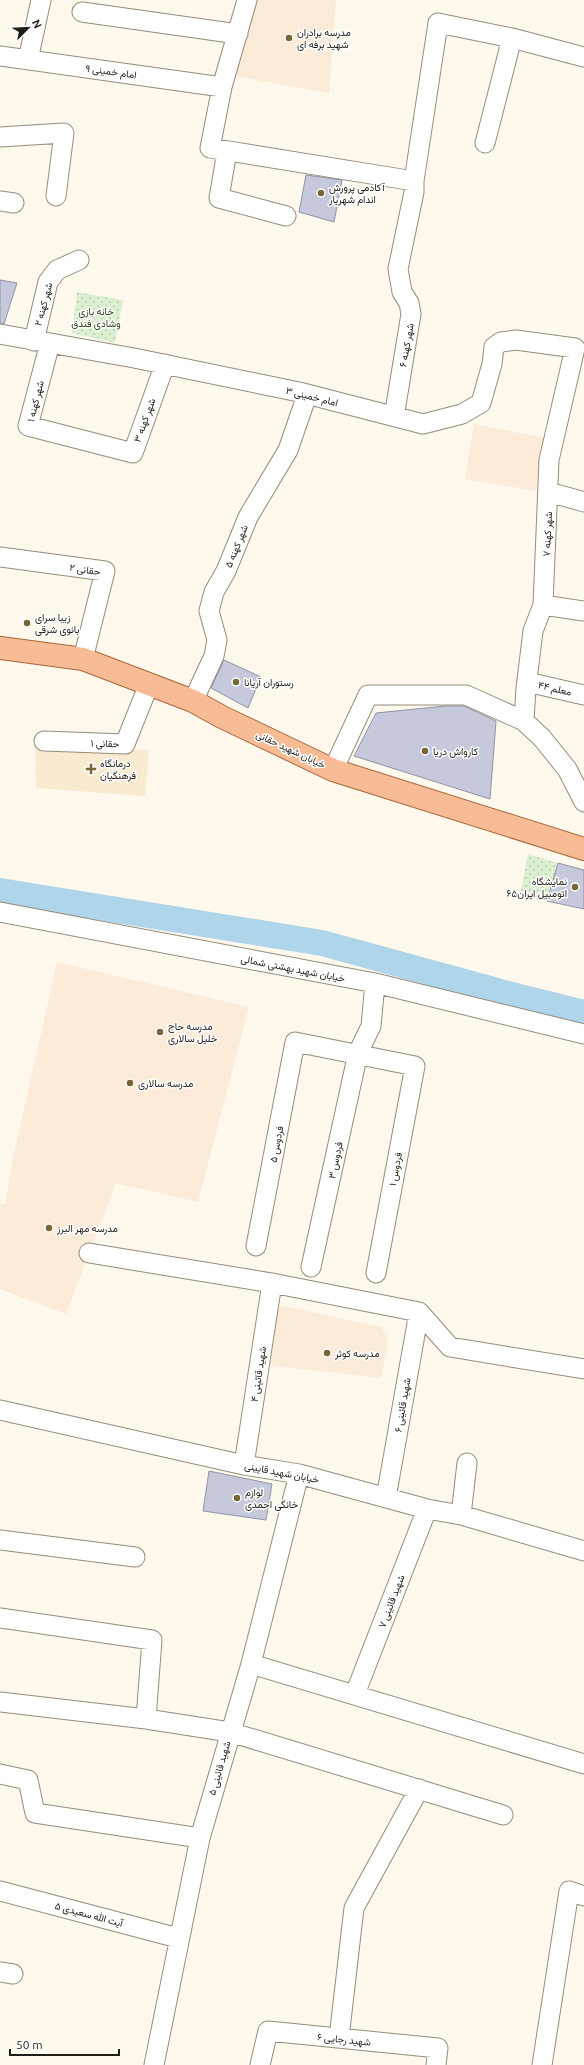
<svg xmlns="http://www.w3.org/2000/svg" width="584" height="2065" font-family="Ubuntu,Vazirmatn,sans-serif">
<defs>
<pattern id="park-dots" width="8" height="8" patternUnits="userSpaceOnUse"><rect width="8" height="8" fill="#dcefd1"/><path d="M2 2h.1M6 6h.1" fill="none" stroke="#bcccb3" stroke-width="1.8" stroke-linecap="round"/></pattern>
</defs>
<rect width="100%" height="100%" fill="#fef8ed"/>
<path fill="#f8ebd0" d="M 35,744 L 149,750 L 145,796 L 36,788 Z"/>
<path fill="#fdebda" d="M 255,0 L 336,0 L 329,93 L 235,76 Z
M 474,424 L 545,438 L 536,491 L 465,479 Z
M 57,962 L 249,1007 L 198,1202 L 116,1183 L 66,1314 L 0,1289 L 0,1204 L 5,1204 L 13,1158 Z
M 278,1305 L 382,1327 L 388,1341 L 381,1378 L 266,1365 Z"/>
<path fill="url(#park-dots)" d="M 77,292 L 123,300 L 115,343 L 72,333 Z
M 528,854 L 558,863 L 547,901 L 520,896 Z"/>
<g fill="none" stroke-linecap="round" stroke-linejoin="round">
<path stroke="#afd5eb" stroke-width="26" d="M 0,891 L 322,943 L 512,995 L 584,1013"/>
</g>
<path fill="#c6c8db" stroke="#9293a6" d="M 306,175 L 342,180 L 334,222 L 299,212 Z
M 0,280 L 17,283 L 4,324 L 0,323 Z
M 224,660 L 261,677 L 248,708 L 211,688 Z
M 446,706 L 464,706 L 496,721 L 490,799 L 354,756 L 376,713 Z
M 558,863 L 584,870 L 584,909 L 547,901 Z
M 209,1471 L 272,1484 L 266,1520 L 203,1511 Z"/>
<g fill="none" stroke-linecap="round" stroke-linejoin="round">
<defs>
<path id="minor" d="M 247,0 L 222,87 L 210,148 L 414,181
M 82,12 L 238,34
M 0,56 L 222,87
M 28,60 L 41,0
M 0,137 L 64,133 L 56,196
M 485,143 L 512,38
M 227,151 L 219,198 L 286,216
M 0,201 L 14,203
M 0,334 L 134,358 L 299,392 L 423,424 L 462,414 L 481,403 L 492,364 L 494,347 L 501,342 L 516,340 L 575,348
M 34,341 L 48,282 L 57,270 L 79,260
M 50,343 L 28,426 L 133,453 L 165,364
M 394,417 L 411,314 L 409,303 L 402,292 L 398,269 L 414,192 L 414,181 L 438,23 L 512,38 L 584,57
M 549,492 L 584,502
M 0,557 L 105,571 L 83,659
M 543,605 L 584,611
M 527,682 L 584,695
M 193,701 L 214,656 L 217,640 L 209,611 L 214,592 L 226,571 L 248,517 L 288,450 L 307,395
M 524,721 L 526,688 L 533,631 L 543,605 L 549,460 L 575,348
M 44,741 L 125,744 L 149,684
M 333,770 L 368,695 L 466,695 L 524,721 L 542,738 L 567,769 L 584,802
M 0,912 L 375,983 L 584,1034
M 256,1246 L 295,1042 L 415,1066 L 376,1273
M 89,1253 L 272,1283 L 419,1312 L 450,1347 L 584,1369
M 311,1267 L 358,1053 L 371,1026 L 375,983
M 0,1410 L 244,1465 L 299,1474 L 427,1509 L 461,1515 L 584,1551
M 244,1465 L 272,1283
M 386,1498 L 419,1312
M 461,1515 L 467,1463
M 0,1540 L 135,1557
M 0,1618 L 152,1640 L 146,1719
M 251,1664 L 584,1764
M 355,1694 L 427,1509
M 0,1702 L 146,1719 L 230,1732 L 503,1815
M 0,1774 L 28,1780 L 35,1813 L 200,1838
M 0,1891 L 178,1938
M 0,1972 L 13,1974
M 339,2038 L 354,1908 L 419,1789
M 154,2065 L 200,1838 L 251,1664 L 299,1474
M 260,2065 L 268,2031 L 438,2048 L 436,2065
M 542,2065 L 569,1891 L 584,1896"/>
<path id="major" d="M 0,648 L 83,659 L 193,701 L 222,717 L 333,770 L 584,849"/>
</defs>
<use href="#minor" stroke="#958c7b" stroke-width="21"/>
<use href="#major" stroke="#a8673a" stroke-width="24"/>
<use href="#minor" stroke="#fff" stroke-width="19"/>
<use href="#major" stroke="#f7bc95" stroke-width="22"/>
</g>
<g fill="#766735" stroke="#fff" stroke-width="1.5">
<circle cx="289" cy="38" r="4"/>
<circle cx="321" cy="193" r="4"/>
<circle cx="27" cy="623" r="4"/>
<circle cx="236" cy="682" r="4"/>
<circle cx="425" cy="751" r="4"/>
<path d="M89 763h4v4h4v4h-4v4h-4v-4h-4v-4h4z"/>
<circle cx="575" cy="887" r="4"/>
<circle cx="160" cy="1032" r="4"/>
<circle cx="130" cy="1083" r="4"/>
<circle cx="49" cy="1228" r="4"/>
<circle cx="327" cy="1353" r="4"/>
<circle cx="237" cy="1498" r="4"/>
</g>
<g text-anchor="middle" stroke-width="3" stroke-linejoin="round" paint-order="stroke">
<g font-size="10" fill="#201d16" stroke="#fff" text-anchor="start">
<text x="297" y="36">مدرسه برادران<tspan x="297" dy="12">شهید برفه ای</tspan></text>
<text x="329" y="191">آکادمی پرورش<tspan x="329" dy="12">اندام شهریار</tspan></text>
<text x="35" y="621">زیبا سرای<tspan x="35" dy="12">بانوی شرقی</tspan></text>
<text x="244" y="686">رستوران آریانا</text>
<text x="433" y="755">کارواش دریا</text>
<text x="100" y="767">درمانگاه<tspan x="100" dy="12">فرهنگیان</tspan></text>
<text x="567" y="885" text-anchor="end">نمایشگاه<tspan x="567" dy="12">اتومبیل ایران۶۵</tspan></text>
<text x="168" y="1030">مدرسه حاج<tspan x="168" dy="12">خلیل سالاری</tspan></text>
<text x="138" y="1087">مدرسه سالاری</text>
<text x="57" y="1232">مدرسه مهر البرز</text>
<text x="335" y="1357">مدرسه کوثر</text>
<text x="245" y="1496">لوازم<tspan x="245" dy="12">خانگی احمدی</tspan></text>
</g>
<g font-size="10" fill="#201d16" stroke="#fff">
<text transform="translate(111 71) rotate(8)" y="4">امام خمینی ۹</text>
<text transform="translate(43 304) rotate(-75)" y="4">شهر کهنه ۲</text>
<text transform="translate(406 345) rotate(-80)" y="4">شهر کهنه ۶</text>
<text transform="translate(312 396) rotate(14)" y="4">امام خمینی ۳</text>
<text transform="translate(35 401) rotate(-76)" y="4">شهر کهنه ۱</text>
<text transform="translate(144 420) rotate(-70)" y="4">شهر کهنه ۳</text>
<text transform="translate(547 534) rotate(-87)" y="4">شهر کهنه ۷</text>
<text transform="translate(236 546) rotate(-68)" y="4">شهر کهنه ۵</text>
<text transform="translate(85 569) rotate(9)" y="4">حقانی ۲</text>
<text transform="translate(555 688) rotate(13)" y="4">معلم ۴۴</text>
<text transform="translate(105 743) rotate(2)" y="4">حقانی ۱</text>
<text transform="translate(291 749) rotate(25)" y="4">خیابان شهید حقانی</text>
<text transform="translate(293 968) rotate(11)" y="4">خیابان شهید بهشتی شمالی</text>
<text transform="translate(276 1144) rotate(-79)" y="4">فردوس ۵</text>
<text transform="translate(335 1160) rotate(-78)" y="4">فردوس ۳</text>
<text transform="translate(395 1169) rotate(-79)" y="4">فردوس ۱</text>
<text transform="translate(258 1374) rotate(-81)" y="4">شهید قائینی ۴</text>
<text transform="translate(402 1405) rotate(-80)" y="4">شهید قائینی ۶</text>
<text transform="translate(282 1472) rotate(11)" y="4">خیابان شهید قایینی</text>
<text transform="translate(391 1601) rotate(-69)" y="4">شهید قائینی ۷</text>
<text transform="translate(219 1768) rotate(-74)" y="4">شهید قائینی ۵</text>
<text transform="translate(89 1914) rotate(15)" y="4">آیت الله سعیدی ۵</text>
<text transform="translate(344 2039) rotate(6)" y="4">شهید رجایی ۶</text>
</g>
<g font-size="10" fill="#294415" stroke="#fff">
<text x="96" y="315">خانه بازی<tspan x="96" dy="12">وشادی فندق</tspan></text>
</g>
</g>
<g transform="translate(28 28) rotate(66)" stroke="#ffffff" stroke-width="3" paint-order="stroke">
<path d="M0-3L7 15L0 10L-7 15Z" fill="#201d16"/>
<text y="-6" font-size="11" font-weight="bold" text-anchor="middle" fill="#201d16">N</text>
</g>
<path d="M10 2049v6h109v-6" fill="none" stroke="#201d16" stroke-width="2"/>
<text x="16" y="2049" font-size="12" fill="#201d16" stroke="#ffffff" stroke-width="3" paint-order="stroke">50 m</text>
</svg>
